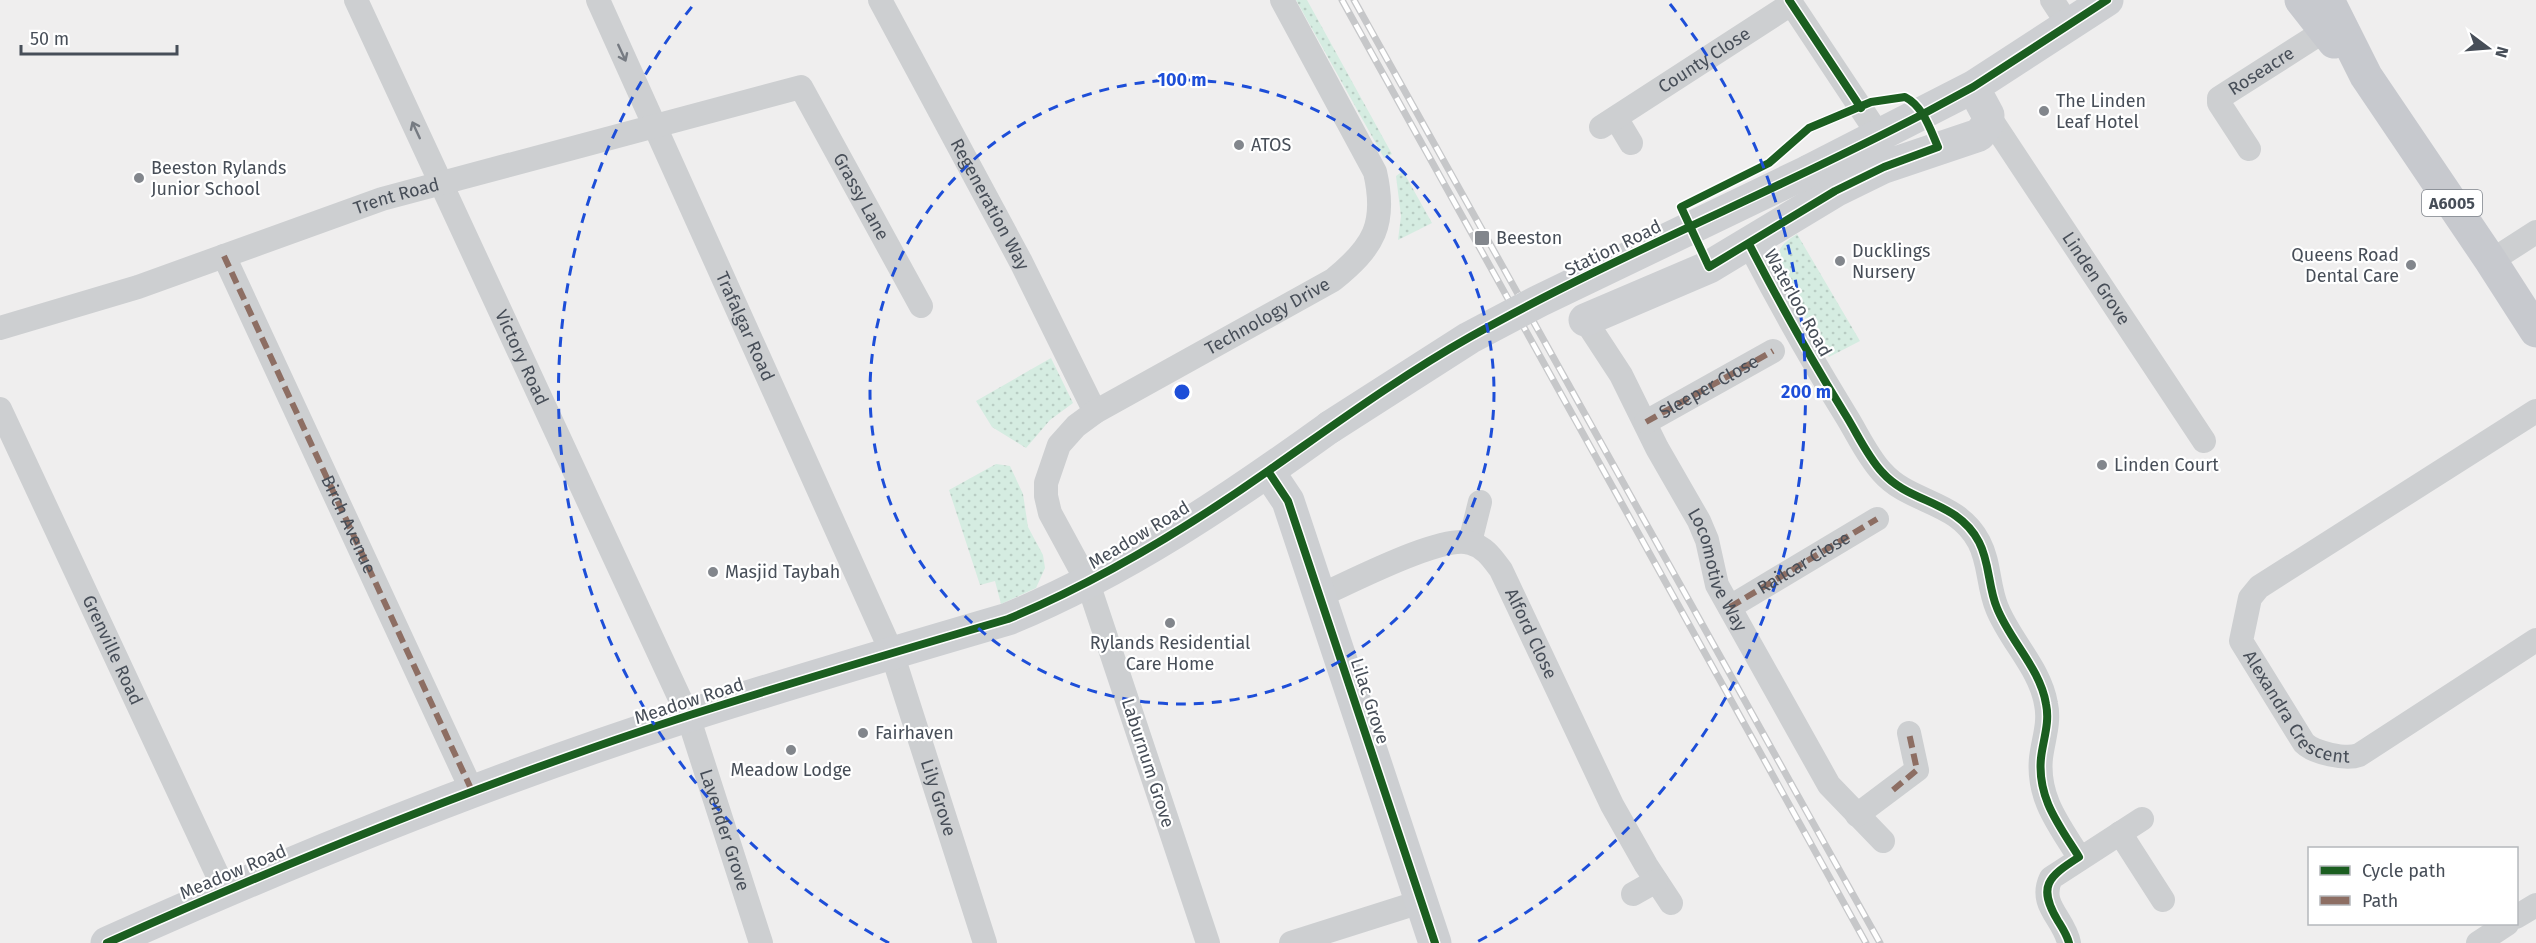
<svg xmlns="http://www.w3.org/2000/svg" width="2536" height="943" font-family="'Fira Sans',sans-serif">
<defs>
<pattern id="grass-dots" width="8" height="8" patternUnits="userSpaceOnUse" patternTransform="scale(1.5)"><rect width="8" height="8" fill="#d5ece1"/><path d="M2 2h.1M6 6h.1" fill="none" stroke="#b8ccc3" stroke-width="1.8" stroke-linecap="round"/></pattern>
</defs>
<rect width="100%" height="100%" fill="#efeeee"/>
<path fill="url(#grass-dots)" d="M 1296,0 L 1307,0 L 1392,154 L 1384,158 Z
M 1403,171 L 1432,223 L 1398,240 L 1401,216 L 1396,176 Z
M 1797,234 L 1860,341 L 1829,357 C 1818,338 1777,276 1778,258 C 1778,246 1788,240 1797,234 Z
M 1051,358 L 1073,403 L 1050,420 L 1026,448 L 992,427 L 976,401 Z
M 996,464 L 1010,466 L 1023,494 L 1028,527 L 1043,555 L 1045,568 L 1036,588 L 1001,604 L 995,581 L 980,585 L 949,490 Z"/>
<g fill="none" stroke-linecap="round" stroke-linejoin="round">
<g stroke="#cdcfd1" stroke-width="24">
<path id="s1" d="M 356,0 L 688,716 L 761,943"/>
<path id="s2" d="M 598,0 L 892,653 L 985,943"/>
<path id="s3" d="M 880,0 L 1021,262 L 1095,412"/>
<path d="M 1789,0 L 1880,137"/>
<path d="M 2052,0 L 2069,26"/>
<path id="s4" d="M 1988,115 L 2204,441"/>
<path d="M 1616,118 L 1631,143"/>
<path id="s5" d="M 1601,127 L 1791,4"/>
<path id="s6" d="M 2249,149 L 2219,103 L 2219,98 L 2324,31"/>
<path d="M 1749,244 C 1779,302 1811,359 1845,414 C 1857,433 1867,456 1882,472 C 1910,504 1957,500 1979,542 C 1990,563 1988,587 1997,608 C 2010,641 2040,668 2046,704 C 2050,723 2043,740 2041,758 C 2037,798 2059,825 2079,857"/>
<path d="M 224,256 L 473,793"/>
<path d="M 2491,261 L 2536,232"/>
<path id="s7" d="M 1585,320 L 1621,375 L 1657,448 L 1699,521 L 1707,540 L 1717,585 L 1829,785 L 1883,841"/>
<path id="s8" d="M 0,328 L 138,287 L 382,199 L 801,87 L 921,306"/>
<path id="s9" d="M 0,409 L 225,891"/>
<path id="s10" d="M 2536,411 L 2259,587 L 2250,598 L 2241,641 L 2304,743 C 2314,753 2346,760 2359,755 L 2536,640"/>
<path d="M 1646,422 L 1773,351"/>
<path d="M 1470,542 L 1480,502"/>
<path id="s11" d="M 1319,596 C 1349,583 1442,534 1470,543 C 1485,547 1492,558 1501,570 L 1612,805 L 1646,865 L 1671,903"/>
<path id="s12" d="M 1730,607 L 1877,519"/>
<path d="M 1857,815 L 1917,770 L 1909,733"/>
<path d="M 2120,833 L 2163,900"/>
<path d="M 1633,894 L 1656,881"/>
<path d="M 2516,917 L 2536,905"/>
<path id="s13" d="M 1208,943 L 1088,583 L 1050,513 L 1046,496 L 1046,483 L 1059,445 L 1076,426 L 1095,412 L 1333,280 C 1374,247 1387,224 1375,172 L 1282,0"/>
<path d="M 1291,943 L 1420,902"/>
<path d="M 2069,943 C 2064,918 2038,905 2051,878 L 2142,819"/>
<path d="M 2478,943 L 2507,924"/>
</g>
<path stroke="#cdcfd2" stroke-width="33" d="M 1809,171 L 1973,87 L 2107,0
M 1585,320 L 1709,267 L 1835,191 L 1884,167 L 1979,135 L 1987,125 L 1988,115 L 1973,87
M 1268,471 L 1288,501 L 1435,943
M 107,943 C 297,858 492,779 690,715 C 796,681 902,650 1008,619 C 1124,571 1229,500 1330,427"/>
<path stroke="#c7c9ce" stroke-width="33" d="M 2301,0 L 2334,42
M 2328,0 L 2366,76 L 2491,261 L 2536,331"/>
<defs>
<path id="rail" d="M 1342,0 L 1866,943
M 1354,0 L 1880,943"/>
</defs>
<use href="#rail" stroke="#c6c7c9" stroke-width="7"/>
<use href="#rail" stroke="#fff" stroke-width="4.5" stroke-dasharray="14" stroke-linecap="butt"/>
<path stroke="#cdcfd2" stroke-width="33" d="M 1330,427 L 1469,338 L 1539,301 L 1809,171"/>
<g stroke="#8d6e63" stroke-width="6" stroke-dasharray="12 6" stroke-linecap="butt">
<path id="s14" d="M 224,256 L 473,793"/>
<path id="s15" d="M 1646,422 L 1773,351"/>
<path d="M 1730,607 L 1877,519"/>
<path d="M 1893,790 L 1917,770 L 1909,733"/>
</g>
<defs>
<path id="cycleway" d="M 1789,0 L 1861,108
M 1905,97 C 1923,106 1930,129 1938,147 L 1884,167 L 1835,191 L 1709,267 L 1681,207 L 1769,163 L 1809,128 L 1871,102 Z
M 1749,244 C 1779,302 1811,359 1845,414 C 1857,433 1867,456 1882,472 C 1910,504 1957,500 1979,542 C 1990,563 1988,587 1997,608 C 2010,641 2040,668 2046,704 C 2050,723 2043,740 2041,758 C 2037,798 2059,825 2079,857 C 2048,877 2037,886 2058,921 C 2063,929 2067,935 2069,943
M 1268,471 L 1288,501 L 1435,943
M 107,943 C 297,858 492,779 690,715 C 796,681 902,650 1008,619 C 1100,581 1187,528 1268,471 C 1334,425 1399,377 1470,337 C 1616,255 1774,192 1923,114 L 1973,87 L 2107,0"/>
</defs>
<use href="#cycleway" stroke="#fff" stroke-width="11"/>
<use href="#cycleway" stroke="#1b5e20" stroke-width="8"/>
</g>
<defs><path id="oneway-shaft" d="M-6 0H5M1.5-3L5.5 0L1.5 3" fill="none" stroke-width="1.6" stroke-linecap="round" stroke-linejoin="round" transform="scale(1.5)"/></defs>
<g stroke="#767b82">
<use href="#oneway-shaft" transform="translate(622 53) rotate(65)"/>
<use href="#oneway-shaft" transform="translate(416 130) rotate(-115)"/>
</g>
<g fill="none" stroke="#1d4ed8" stroke-width="3" stroke-dasharray="10 8">
<circle cx="1182" cy="392" r="312"/>
<path d="M889 943A624 624 0 0 1 694 4M1670 4A624 624 0 0 1 1475 943"/>
</g>
<g fill="#82868c" stroke="#fff" stroke-width="2">
<circle cx="2044" cy="111" r="6"/>
<circle cx="1239" cy="145" r="6"/>
<circle cx="139" cy="178" r="6"/>
<rect x="1474" y="230" width="16" height="16" rx="3"/>
<circle cx="1840" cy="261" r="6"/>
<circle cx="2411" cy="265" r="6"/>
<circle cx="2102" cy="465" r="6"/>
<circle cx="713" cy="572" r="6"/>
<circle cx="1170" cy="623" r="6"/>
<circle cx="863" cy="733" r="6"/>
<circle cx="791" cy="750" r="6"/>
</g>
<g text-anchor="middle" stroke-width="4.5" stroke-linejoin="round" paint-order="stroke">
<rect fill="#fff" stroke="#7e838a" stroke-width="1.5" x="2422" y="190" width="60" height="26" rx="4.5"/>
<g font-size="16" font-weight="bold" fill="#474e58">
<text x="2452" y="209">A6005</text>
</g>
<g font-size="18" fill="#474e58" stroke="#fff">
<text dy="6" stroke="none"><textPath href="#s5" startOffset="123">County Close</textPath></text>
<text dy="6" stroke="none"><textPath href="#s6" startOffset="110">Roseacre</textPath></text>
<text dy="6" stroke="none"><textPath href="#s8" startOffset="418">Trent Road</textPath></text>
<text dy="6" stroke="none"><textPath href="#s8" startOffset="962">Grassy Lane</textPath></text>
<text dy="6" stroke="none"><textPath href="#s3" startOffset="232">Regeneration Way</textPath></text>
<text transform="translate(1613 248) rotate(-26)" y="6">Station Road</text>
<text dy="6" stroke="none"><textPath href="#s4" startOffset="196">Linden Grove</textPath></text>
<text transform="translate(1798 303) rotate(61)" y="6">Waterloo Road</text>
<text dy="6" stroke="none"><textPath href="#s13" startOffset="776">Technology Drive</textPath></text>
<text dy="6" stroke="none"><textPath href="#s2" startOffset="358">Trafalgar Road</textPath></text>
<text dy="6" stroke="none"><textPath href="#s1" startOffset="394">Victory Road</textPath></text>
<text dy="6" stroke="none"><textPath href="#s15" startOffset="72">Sleeper Close</textPath></text>
<text dy="6" stroke="none"><textPath href="#s14" startOffset="296">Birch Avenue</textPath></text>
<text transform="translate(1139 535) rotate(-31)" y="6">Meadow Road</text>
<text dy="6" stroke="none"><textPath href="#s12" startOffset="86">Railcar Close</textPath></text>
<text dy="6" stroke="none"><textPath href="#s7" startOffset="284">Locomotive Way</textPath></text>
<text dy="6" stroke="none"><textPath href="#s11" startOffset="274">Alford Close</textPath></text>
<text dy="6" stroke="none"><textPath href="#s9" startOffset="266">Grenville Road</textPath></text>
<text dy="6" stroke="none"><textPath href="#s10" startOffset="477">Alexandra Crescent</textPath></text>
<text transform="translate(689 701) rotate(-18)" y="6">Meadow Road</text>
<text transform="translate(1370 701) rotate(72)" y="6">Lilac Grove</text>
<text transform="translate(1148 763) rotate(72)" y="6">Laburnum Grove</text>
<text dy="6" stroke="none"><textPath href="#s2" startOffset="868">Lily Grove</textPath></text>
<text dy="6" stroke="none"><textPath href="#s1" startOffset="909">Lavender Grove</textPath></text>
<text transform="translate(233 872) rotate(-23)" y="6">Meadow Road</text>
</g>
<g font-size="18" fill="#474e58" stroke="#fff" text-anchor="start">
<text x="2056" y="107">The Linden<tspan x="2056" dy="21">Leaf Hotel</tspan></text>
<text x="1251" y="151">ATOS</text>
<text x="151" y="174">Beeston Rylands<tspan x="151" dy="21">Junior School</tspan></text>
<text x="1496" y="244">Beeston</text>
<text x="1852" y="257">Ducklings<tspan x="1852" dy="21">Nursery</tspan></text>
<text x="2399" y="261" text-anchor="end">Queens Road<tspan x="2399" dy="21">Dental Care</tspan></text>
<text x="2114" y="471">Linden Court</text>
<text x="725" y="578">Masjid Taybah</text>
<text x="1170" y="649" text-anchor="middle">Rylands Residential<tspan x="1170" dy="21">Care Home</tspan></text>
<text x="875" y="739">Fairhaven</text>
<text x="791" y="776" text-anchor="middle">Meadow Lodge</text>
</g>
</g>
<circle cx="1182" cy="392" r="9" fill="#1d4ed8" stroke="#fff" stroke-width="3"/>
<g font-size="18" text-anchor="middle" font-weight="bold" fill="#1d4ed8" stroke="#fff" stroke-width="4.5" stroke-linejoin="round" paint-order="stroke">
<text x="1182" y="86">100 m</text>
<text x="1806" y="398">200 m</text>
</g>
<rect x="2308" y="847" width="210" height="78" fill="#ffffff" stroke="#b5b8bc" stroke-width="1.5"/>
<rect x="2320" y="866" width="30" height="9" fill="#1b5e20" stroke="#b5b8bc" stroke-width="1.5"/>
<text x="2362" y="877" font-size="18" fill="#474e58">Cycle path</text>
<rect x="2320" y="896" width="30" height="9" fill="#8d6e63" stroke="#b5b8bc" stroke-width="1.5"/>
<text x="2362" y="907" font-size="18" fill="#474e58">Path</text>
<g transform="translate(2488 48) rotate(106)" stroke="#ffffff" stroke-width="4.5" paint-order="stroke">
<path d="M0-4.5L10 22L0 15L-10 22Z" fill="#474e58"/>
<text y="-9" font-size="16" font-weight="bold" text-anchor="middle" fill="#474e58">N</text>
</g>
<path d="M21 45v9h156v-9" fill="none" stroke="#474e58" stroke-width="3"/>
<text x="30" y="45" font-size="18" fill="#474e58" stroke="#ffffff" stroke-width="4.5" paint-order="stroke">50 m</text>
</svg>
